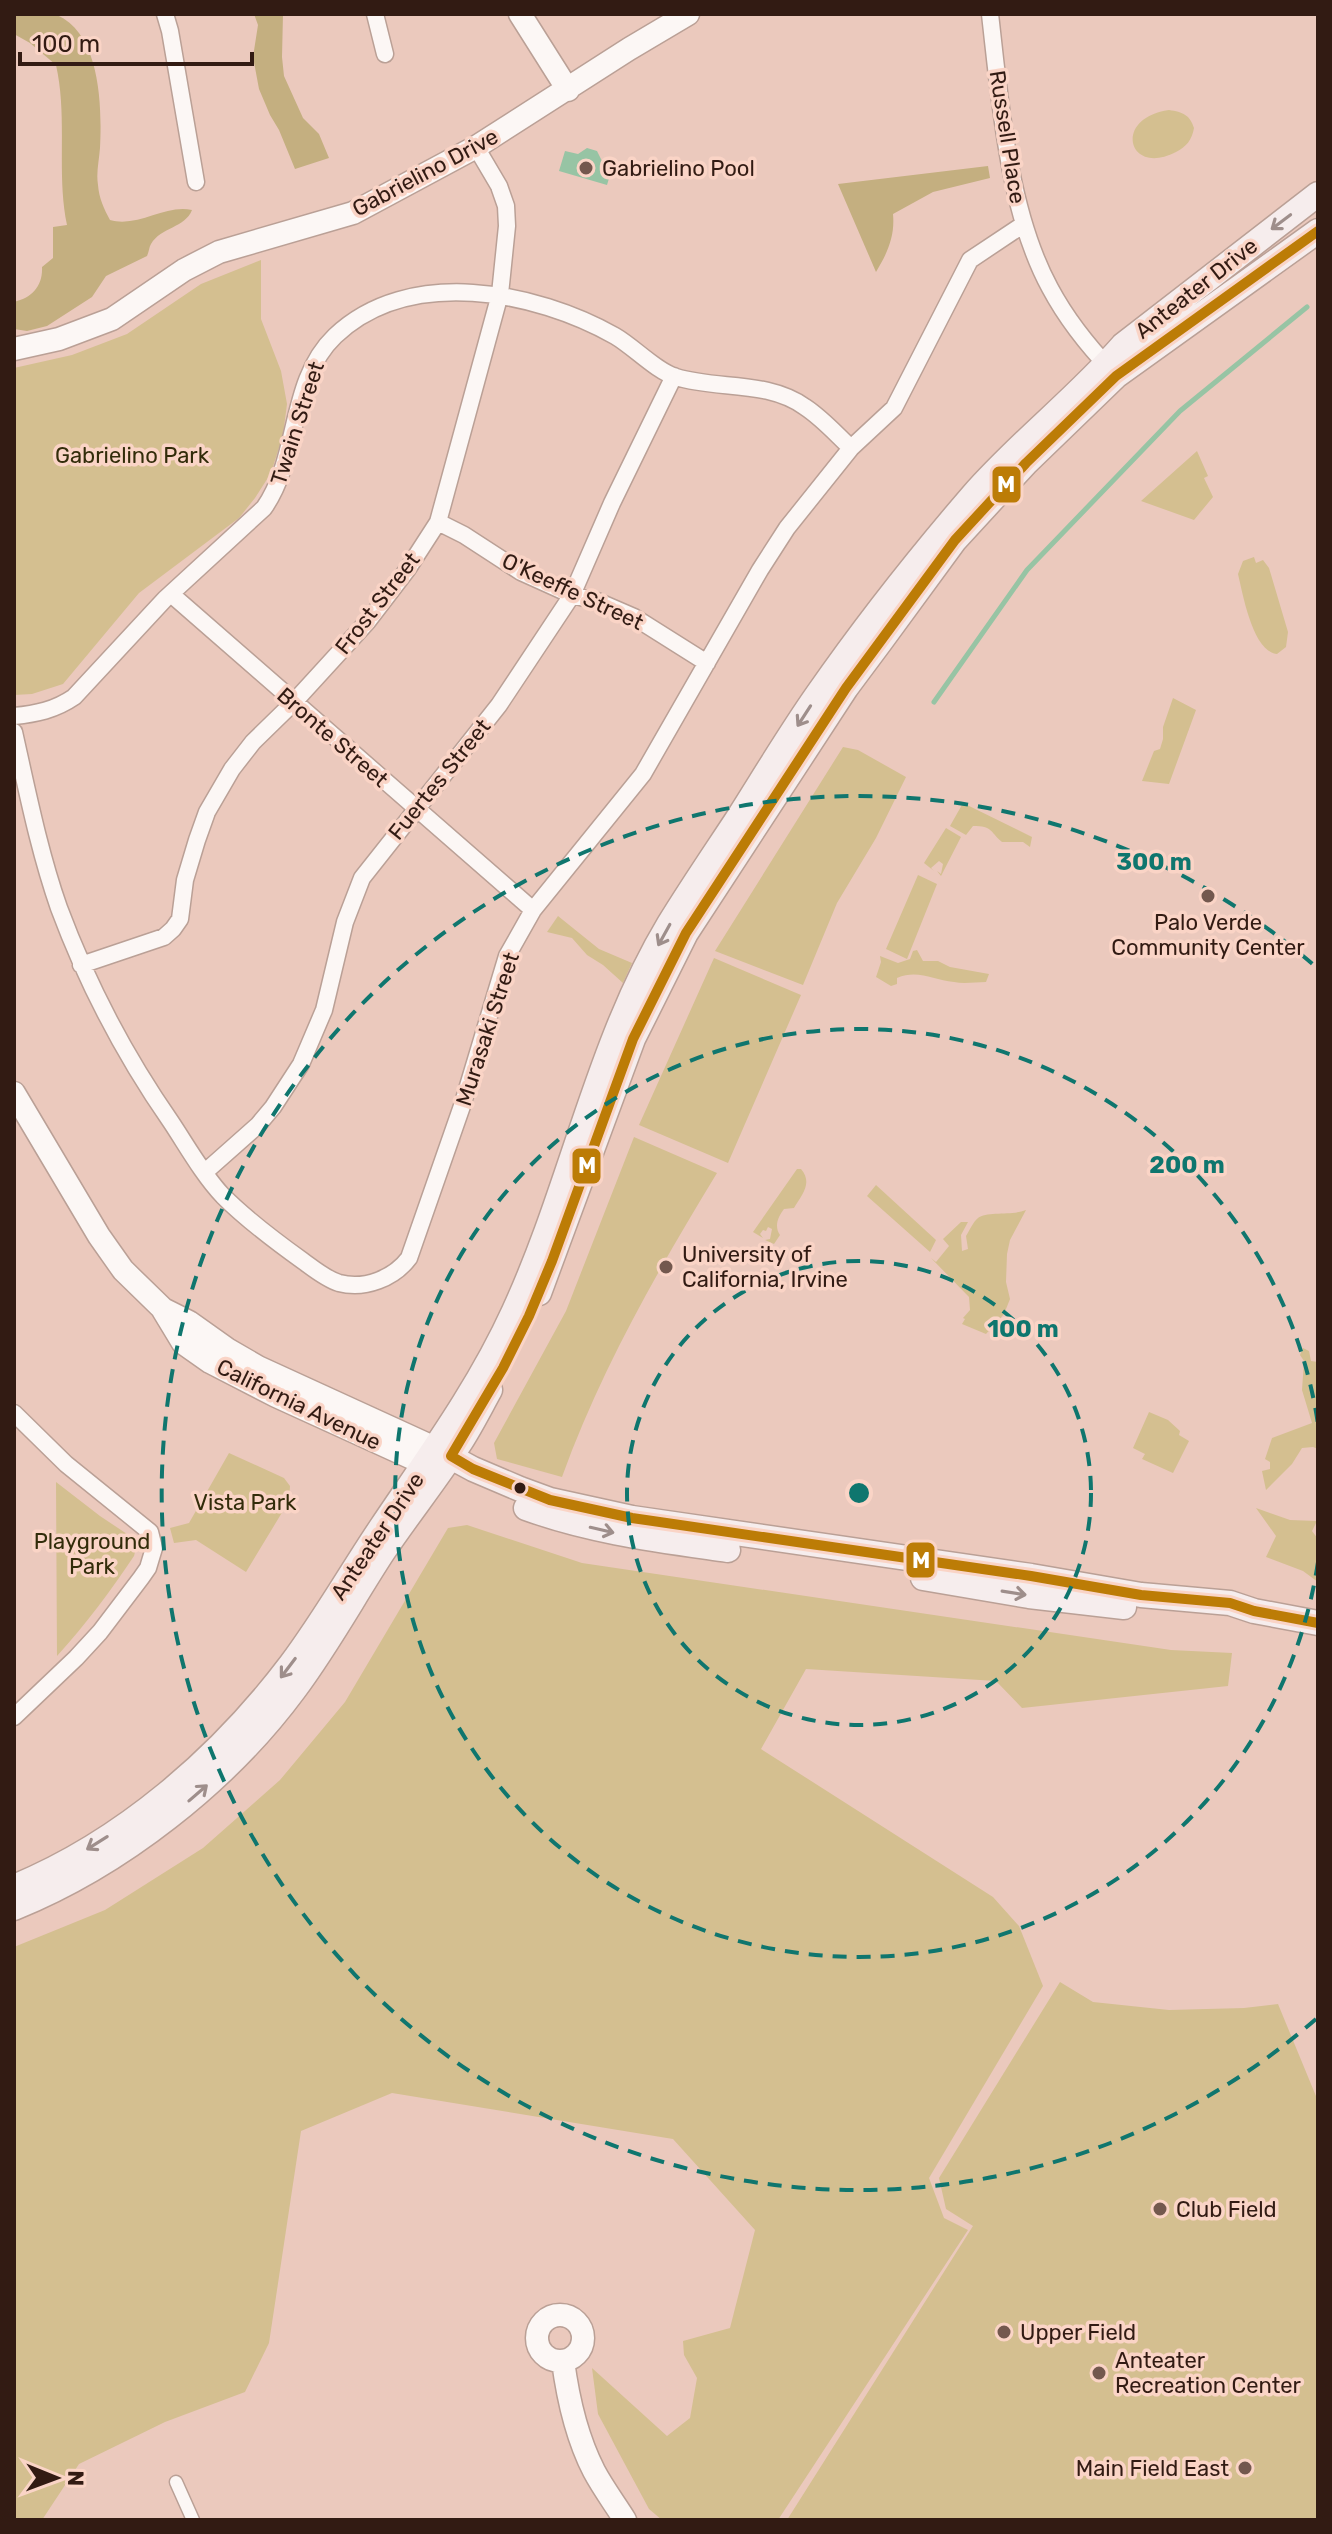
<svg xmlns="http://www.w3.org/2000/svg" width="1332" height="2534" font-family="Rubik,sans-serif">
<rect width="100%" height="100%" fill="#ebc9bd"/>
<path fill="#d4bf90" d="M 1169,110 C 1183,112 1190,115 1194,128 C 1192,140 1186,147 1176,152 C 1128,177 1112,118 1169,110 Z
M 261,260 L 261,319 L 281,371 L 287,404 L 283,435 L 271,473 L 255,498 L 239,518 L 139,593 L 63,684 L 32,694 L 14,695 L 14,368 L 72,355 L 127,334 L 201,284 Z
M 1197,451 L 1208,476 L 1204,478 L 1213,497 L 1194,520 L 1141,501 Z
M 1254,557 L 1256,563 L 1263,560 L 1269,568 L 1288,632 L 1286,647 L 1277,654 C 1253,652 1243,595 1238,574 L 1243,561 Z
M 1173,698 L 1196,710 L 1169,784 L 1142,781 L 1154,751 L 1160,749 L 1163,739 L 1163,727 Z
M 843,747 L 858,750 L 906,777 L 876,838 L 837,903 L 803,985 L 715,951 Z
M 963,803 L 1032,837 L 1030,847 L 1023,842 L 1002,842 C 989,831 993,826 973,826 L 966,835 L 950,826 Z
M 946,828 L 961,837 L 941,876 L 937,871 L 941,874 L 943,864 L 939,861 L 931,868 L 934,871 L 924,863 Z
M 918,875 L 937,884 L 907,959 L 886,949 Z
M 558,916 L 599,949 L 632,963 L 623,983 L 603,965 L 587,955 L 572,938 L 547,932 Z
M 917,950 L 923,961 L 938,961 L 950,967 L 989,974 L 986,982 C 976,982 964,984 954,982 C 933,980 918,969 897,978 L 897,984 L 891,986 L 876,977 L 881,962 L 880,956 L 898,963 L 910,959 L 913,951 Z
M 714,958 L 801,995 L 728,1163 L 639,1125 Z
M 634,1137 L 717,1173 C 658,1270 601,1369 562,1477 L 497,1459 L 494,1443 L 566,1311 Z
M 797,1169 L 801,1169 C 813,1183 802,1195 794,1208 L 784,1209 C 778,1217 774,1226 780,1235 L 774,1244 L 765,1240 L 770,1239 L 772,1229 L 768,1227 L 766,1231 L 763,1230 L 760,1234 L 763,1238 L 753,1232 Z
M 876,1185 L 936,1240 L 930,1252 L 867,1196 Z
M 1026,1210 L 1010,1240 L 1007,1254 L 1006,1282 L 1010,1299 L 1004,1314 L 986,1334 L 962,1324 L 965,1319 L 963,1318 L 970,1310 L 969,1297 L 931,1258 L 936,1262 L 949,1246 L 943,1239 L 961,1222 L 968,1222 L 961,1235 L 962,1251 L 968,1249 L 966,1236 C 969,1231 973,1222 978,1218 C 987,1211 1012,1216 1026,1210 Z
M 1303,1348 L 1309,1351 L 1311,1361 L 1318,1362 L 1318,1449 L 1313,1447 L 1302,1448 L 1292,1464 L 1266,1490 L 1262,1471 L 1270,1469 L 1270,1462 L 1265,1459 L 1272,1438 L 1312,1423 L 1302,1390 L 1304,1361 L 1300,1355 Z
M 1149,1412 L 1168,1420 L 1180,1431 L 1179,1435 L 1189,1441 L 1173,1473 L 1142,1459 L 1145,1454 L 1133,1448 Z
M 229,1453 L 284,1478 L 290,1486 L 289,1501 L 246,1572 L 196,1540 L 174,1543 L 170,1528 L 189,1523 Z
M 56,1482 L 100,1516 L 130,1536 L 134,1540 L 136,1548 L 134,1556 C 110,1592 86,1624 57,1656 Z
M 1256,1508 L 1290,1520 L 1317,1521 L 1312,1531 L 1318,1539 L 1318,1582 L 1303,1571 L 1266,1557 L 1276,1536 Z
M 467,1525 L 582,1563 L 1171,1650 L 1232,1653 L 1228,1686 L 1022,1708 L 996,1681 L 806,1669 L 761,1749 L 993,1897 L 1019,1926 L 1043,1986 L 929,2178 L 944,2218 L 968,2230 L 778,2520 L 662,2520 L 649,2509 L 598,2414 L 592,2368 L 667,2436 L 690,2418 L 697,2378 L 684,2355 L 683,2341 L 730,2328 L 755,2230 L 673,2139 L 392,2093 L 301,2131 L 269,2343 L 245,2392 L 165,2422 L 79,2464 L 42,2520 L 14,2520 L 14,1947 L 105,1910 L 203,1848 L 280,1780 L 345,1702 L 448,1528 Z
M 1060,1982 L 1093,2002 L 1169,2010 L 1244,2008 L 1278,2004 L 1318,2101 L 1318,2520 L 787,2520 L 973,2226 L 946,2209 L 939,2178 Z"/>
<path fill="#c4af80" d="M 14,14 C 26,14 46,10 57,15 C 101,34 102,108 100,148 C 99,161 96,173 98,185 C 99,198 104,209 110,220 C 138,228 165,204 192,210 C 185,228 161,227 151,244 C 149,247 149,252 147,256 L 106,276 L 92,297 L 47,326 L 27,331 L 14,329 L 14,302 C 32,298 43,286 42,267 L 53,258 L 53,227 L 67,225 C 56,173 68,118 56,65 L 30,43 L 14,34 Z
M 254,14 L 283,14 L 282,57 L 284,76 L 303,118 L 319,134 L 329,158 L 295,169 L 279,130 L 270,115 L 259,89 L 253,57 L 258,25 Z
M 988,166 L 990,178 L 933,192 L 893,214 C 895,236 888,252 876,272 L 838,184 Z"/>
<path fill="#97c4a4" d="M 587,148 L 597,151 L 602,161 L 613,165 L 607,185 L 559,171 L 565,151 L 578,154 Z"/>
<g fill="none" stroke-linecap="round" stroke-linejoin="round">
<path stroke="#97c4a4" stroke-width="5" d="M 934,702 L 1027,570 L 1180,411 L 1307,307"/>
<defs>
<path id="pedestrian" d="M 176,2482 L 193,2520"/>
<path id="minor" d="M 165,14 L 170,31 L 196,182
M 375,14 L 385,54
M 990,14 C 1000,101 1008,211 1050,288 C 1066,318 1088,346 1112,371
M 438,522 L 464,535 L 521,572 L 572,595 L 597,601 L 634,617 L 707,663
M 171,594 L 533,910
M 14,716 C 36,714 55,710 74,697 L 165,599 L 264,508 C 300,457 288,381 335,336 C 409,266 535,291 615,336 C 634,347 656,371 676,377 C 718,390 767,380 805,407 C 822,418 836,434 851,448
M 14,732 C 27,790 39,851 59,908 C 87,983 125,1056 171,1122 C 187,1146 203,1175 223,1196 C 247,1220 275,1241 303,1261 C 314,1269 326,1279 339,1283 C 365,1290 394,1278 409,1258 L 462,1106 L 507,956 L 533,910 L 643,774 L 760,570 L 787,528 L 851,448 L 894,408 L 970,260 L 1024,224
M 81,965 L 164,937 L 173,929 L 180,919 L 185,880 L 197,840 L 207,812 L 232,769 L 253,742 L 294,702 L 368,621 L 407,570 L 438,522 L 500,294 L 507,226 L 506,206 L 499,186 L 476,147
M 205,1172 L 258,1125 L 273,1107 L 301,1064 L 324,1010 L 345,922 L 362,878 L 499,705 L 572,595 L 612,503 L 674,376
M 14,1413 L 66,1464 L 150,1532 L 154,1548 L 148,1568 L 141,1578 L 100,1632 L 76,1658 L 14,1717"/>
<path id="tertiary" d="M 520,14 L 568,90
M 14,349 L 59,339 L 112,319 L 184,270 L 219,252 L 353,213 L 476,147 L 629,49 L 688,14
M 14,1093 L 99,1236 L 123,1270 L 163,1309 L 189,1322 L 227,1349 L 258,1367 L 435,1448
M 163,1310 L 183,1343 L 210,1362 L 276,1396 L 425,1464
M537 2338a23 23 0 1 1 46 0a23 23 0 1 1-46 0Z
M 563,2361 C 568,2399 576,2436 594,2471 C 603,2488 615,2504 625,2520"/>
<path id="secondary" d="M 539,1293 L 633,1039 L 686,933 L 846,688 L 881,641 L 955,540 L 1026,463 L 1116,376 L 1318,231
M 438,1450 L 473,1469 L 520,1489 L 550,1500 L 632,1518 L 1031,1576 L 1141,1595 L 1230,1603 L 1254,1611 L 1318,1623
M 526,1508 C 592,1532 659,1540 728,1550
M 923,1578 L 1029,1596 L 1124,1607
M 14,1887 C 123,1842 220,1758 291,1664 C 324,1620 351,1572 382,1526 C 429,1456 479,1388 514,1311 C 572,1185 597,1044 669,924 C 691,888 715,853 738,818 C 764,777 789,735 817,695 C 865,626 917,560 972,496 C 1019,442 1076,399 1123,345 L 1318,194
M 14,1908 C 120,1865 226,1782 294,1690 C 327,1646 353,1598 383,1552 C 408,1515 436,1480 460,1443 C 471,1426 480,1408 490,1390"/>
</defs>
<use href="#pedestrian" stroke="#baa096" stroke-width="15"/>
<use href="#minor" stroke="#baa096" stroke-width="19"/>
<use href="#tertiary" stroke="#baa096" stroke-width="25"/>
<use href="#secondary" stroke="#baa096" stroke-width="27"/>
<use href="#pedestrian" stroke="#fcf7f5" stroke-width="12"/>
<use href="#minor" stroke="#fcf7f5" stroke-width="16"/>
<use href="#tertiary" stroke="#fcf7f5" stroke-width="22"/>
<use href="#secondary" stroke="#f6eded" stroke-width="24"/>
<defs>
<path id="bus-1" d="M 1318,231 L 1116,376 L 1026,463 L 955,540 L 846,688 L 686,933 L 633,1039 L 552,1261 L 529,1316 L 503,1368 L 451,1456 L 473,1469 L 550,1500 L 632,1518 L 1031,1576 L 1141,1595 L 1230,1603 L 1254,1611 L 1318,1623"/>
</defs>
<use href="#bus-1" stroke="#fad4c6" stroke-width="16"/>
<use href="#bus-1" stroke="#bc7c06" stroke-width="10"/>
</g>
<defs><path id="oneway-shaft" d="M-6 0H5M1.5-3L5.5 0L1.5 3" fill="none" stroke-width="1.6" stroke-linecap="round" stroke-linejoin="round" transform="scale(2)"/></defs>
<g stroke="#9e8e8b">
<use href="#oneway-shaft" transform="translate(1281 222) rotate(143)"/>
<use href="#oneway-shaft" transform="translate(804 716) rotate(123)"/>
<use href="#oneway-shaft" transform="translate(664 935) rotate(119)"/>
<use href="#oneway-shaft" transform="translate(602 1530) rotate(13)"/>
<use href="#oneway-shaft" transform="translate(1014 1593) rotate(9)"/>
<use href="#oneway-shaft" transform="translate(288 1668) rotate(127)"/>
<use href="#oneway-shaft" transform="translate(198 1793) rotate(-41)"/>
<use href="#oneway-shaft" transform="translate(97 1843) rotate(148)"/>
</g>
<g fill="none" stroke="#0f766e" stroke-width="4" stroke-dasharray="14 10">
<circle cx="859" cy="1493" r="232"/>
<path d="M1318 1562A464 464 0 1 1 1318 1424"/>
<path d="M1316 2019A697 697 0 1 1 1316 967"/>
</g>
<g fill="#73584e" stroke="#fad4c6" stroke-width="3">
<circle cx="586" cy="168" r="8"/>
<circle cx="1208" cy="896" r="8"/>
<circle cx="666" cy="1267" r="8"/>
<circle cx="1160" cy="2209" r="8"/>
<circle cx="1004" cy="2332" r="8"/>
<circle cx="1099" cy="2373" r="8"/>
<circle cx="1245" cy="2468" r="8"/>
</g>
<circle fill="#321b13" stroke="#fad4c6" stroke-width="3" cx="520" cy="1488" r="7"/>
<g text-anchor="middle" stroke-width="7" stroke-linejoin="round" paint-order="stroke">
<g font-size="22" fill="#321b13" stroke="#fad4c6">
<text transform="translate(1008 137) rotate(81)" y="8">Russell Place</text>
<text transform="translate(425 172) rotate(-28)" y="8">Gabrielino Drive</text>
<text transform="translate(1196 288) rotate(-38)" y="8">Anteater Drive</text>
<text transform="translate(297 423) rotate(-72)" y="8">Twain Street</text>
<text transform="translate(573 591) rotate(25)" y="8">O'Keeffe Street</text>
<text transform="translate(377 603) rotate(-52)" y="8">Frost Street</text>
<text transform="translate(333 737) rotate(41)" y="8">Bronte Street</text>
<text transform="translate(439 779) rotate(-51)" y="8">Fuertes Street</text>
<text transform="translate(487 1029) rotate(-72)" y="8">Murasaki Street</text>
<text transform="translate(299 1404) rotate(26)" y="8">California Avenue</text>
<text transform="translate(377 1536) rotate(-56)" y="8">Anteater Drive</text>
</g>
<g font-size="22" fill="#321b13" stroke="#fad4c6" text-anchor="start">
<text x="602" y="176">Gabrielino Pool</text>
<text x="1208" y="930" text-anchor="middle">Palo Verde<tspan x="1208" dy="25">Community Center</tspan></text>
<text x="682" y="1262">University of<tspan x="682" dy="25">California, Irvine</tspan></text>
<text x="1176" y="2217">Club Field</text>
<text x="1020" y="2340">Upper Field</text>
<text x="1115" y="2368">Anteater<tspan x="1115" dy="25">Recreation Center</tspan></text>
<text x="1229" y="2476" text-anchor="end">Main Field East</text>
</g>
<g font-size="22" fill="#322c0a" stroke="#fad4c6">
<text x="132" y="463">Gabrielino Park</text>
<text x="245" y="1510">Vista Park</text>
<text x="92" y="1549">Playground<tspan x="92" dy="25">Park</tspan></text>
</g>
</g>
<circle cx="859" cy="1493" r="12" fill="#0f766e" stroke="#fad4c6" stroke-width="4"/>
<g font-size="24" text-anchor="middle" font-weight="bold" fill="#0f766e" stroke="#fad4c6" stroke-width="7" stroke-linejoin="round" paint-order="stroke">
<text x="1154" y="870">300 m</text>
<text x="1187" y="1173">200 m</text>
<text x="1023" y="1337">100 m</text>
</g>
<g stroke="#fad4c6" stroke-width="3">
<rect x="991" y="465" width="31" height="39" rx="8" fill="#bc7c06"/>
<rect x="571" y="1147" width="31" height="38" rx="8" fill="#bc7c06"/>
<rect x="905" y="1541" width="31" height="38" rx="8" fill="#bc7c06"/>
</g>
<g font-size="22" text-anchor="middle" font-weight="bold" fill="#fff">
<text x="1006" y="492">M</text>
<text x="587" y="1173">M</text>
<text x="921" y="1568">M</text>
</g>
<rect width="1332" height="2534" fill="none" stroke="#321b13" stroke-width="32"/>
<g transform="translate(56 2478) rotate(91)" stroke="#fad4c6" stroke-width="6" paint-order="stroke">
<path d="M0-6L14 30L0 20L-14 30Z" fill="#321b13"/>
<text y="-12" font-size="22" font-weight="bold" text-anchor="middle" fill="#321b13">N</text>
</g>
<path d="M20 52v12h232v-12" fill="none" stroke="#321b13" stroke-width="4"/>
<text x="32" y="52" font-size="24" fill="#321b13" stroke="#fad4c6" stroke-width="6" paint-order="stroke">100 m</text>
</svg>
